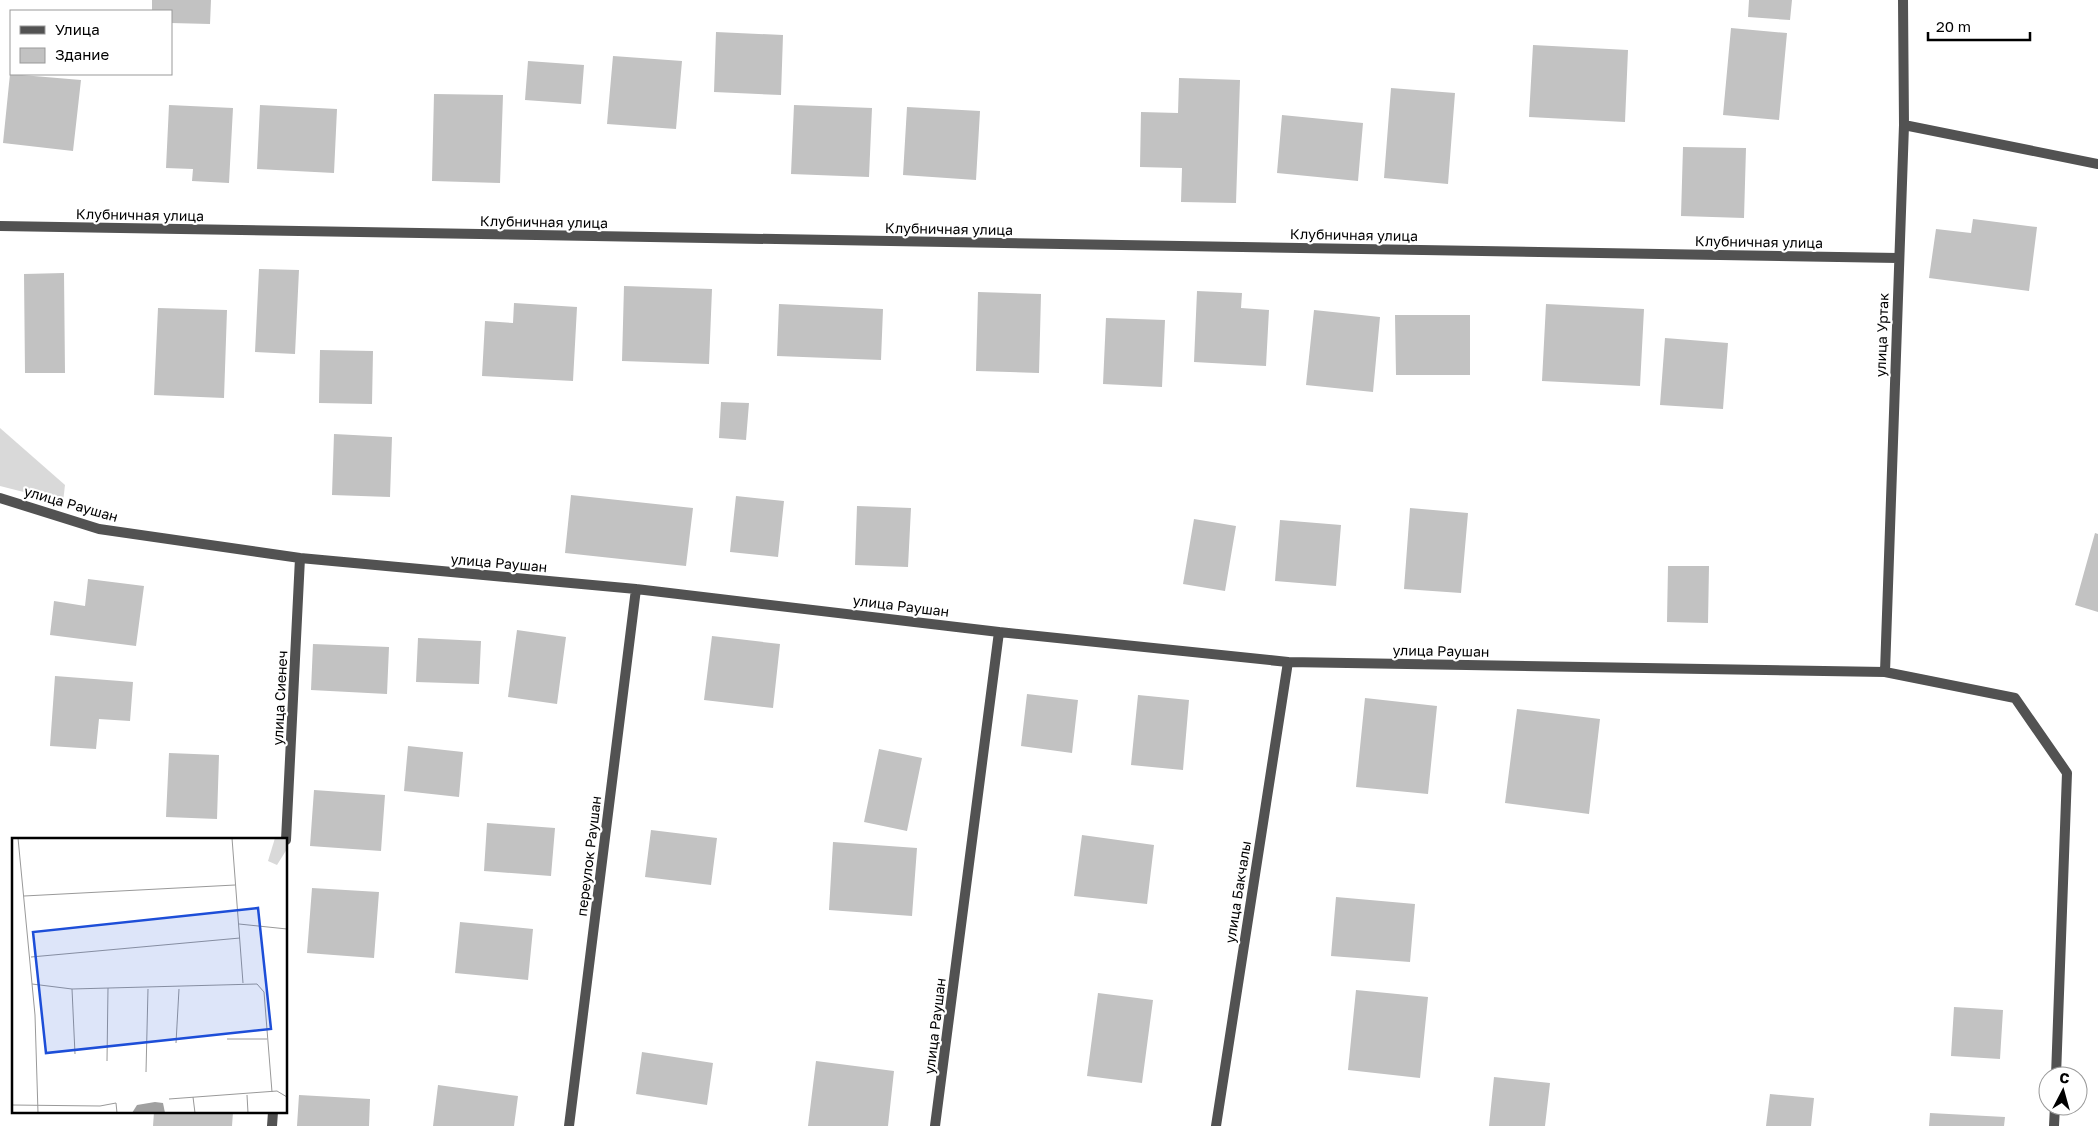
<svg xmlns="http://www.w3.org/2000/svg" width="2098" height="1126" font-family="'Golos Text',sans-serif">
<rect width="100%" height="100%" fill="#fff"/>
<path fill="#d9d9d9" d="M 0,428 L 65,485 L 63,502 L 0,486 Z"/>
<path fill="#c2c2c2" d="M 152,0 L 211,0 L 210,24 L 171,23 L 171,11 L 152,11 Z
M 1749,0 L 1792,0 L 1790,20 L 1748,17 Z
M 1731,28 L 1787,33 L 1779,120 L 1723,115 Z
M 716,32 L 783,35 L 781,95 L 714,92 Z
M 1533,45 L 1628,50 L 1625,122 L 1529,117 Z
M 613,56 L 682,61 L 676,129 L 607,124 Z
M 528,61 L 584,65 L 581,104 L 525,100 Z
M 10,74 L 81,80 L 73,151 L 3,143 Z
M 1179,78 L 1240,80 L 1236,203 L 1181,202 L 1182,168 L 1140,167 L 1141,112 L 1178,113 Z
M 1391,88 L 1455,93 L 1448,184 L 1384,178 Z
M 434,94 L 503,95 L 500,183 L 432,181 Z
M 169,105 L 233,108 L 229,183 L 192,181 L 193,169 L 166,168 Z
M 260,105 L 337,109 L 334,173 L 257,169 Z
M 794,105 L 872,108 L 869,177 L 791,174 Z
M 907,107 L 980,111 L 976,180 L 903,175 Z
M 1282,115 L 1363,123 L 1358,181 L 1277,173 Z
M 1683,147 L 1746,148 L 1744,218 L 1681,216 Z
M 1973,219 L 2037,227 L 2029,291 L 1929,278 L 1936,229 L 1971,233 Z
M 259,269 L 299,270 L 295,354 L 255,352 Z
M 64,273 L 65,373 L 25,373 L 24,274 Z
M 624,286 L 712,289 L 709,364 L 622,361 Z
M 1197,291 L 1242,293 L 1241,308 L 1269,310 L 1266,366 L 1194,362 Z
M 978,292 L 1041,294 L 1039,373 L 976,371 Z
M 514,303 L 577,307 L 573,381 L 482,376 L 485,321 L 513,323 Z
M 779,304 L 883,309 L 881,360 L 777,356 Z
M 1546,304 L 1644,309 L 1640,386 L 1542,381 Z
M 158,308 L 227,310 L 224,398 L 154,395 Z
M 1314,310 L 1380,317 L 1373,392 L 1306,385 Z
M 1395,315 L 1470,315 L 1470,375 L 1396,375 Z
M 1106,318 L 1165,320 L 1162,387 L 1103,384 Z
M 1665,338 L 1728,343 L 1723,409 L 1660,405 Z
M 320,350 L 373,351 L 372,404 L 319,403 Z
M 721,402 L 749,403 L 746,440 L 719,438 Z
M 334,434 L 392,437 L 390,497 L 332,495 Z
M 571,495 L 693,508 L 686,566 L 565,553 Z
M 736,496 L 784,501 L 778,557 L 730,552 Z
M 857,506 L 911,508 L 908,567 L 855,565 Z
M 1410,508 L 1468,513 L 1461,593 L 1404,589 Z
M 1194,519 L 1236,526 L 1225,591 L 1183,584 Z
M 1280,520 L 1341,525 L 1336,586 L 1275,581 Z
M 2095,533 L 2098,534 L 2098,612 L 2075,605 Z
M 1668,566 L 1709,566 L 1708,623 L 1667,622 Z
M 88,579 L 144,586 L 136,646 L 50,635 L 54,601 L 85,606 Z
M 517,630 L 566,637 L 557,704 L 508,697 Z
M 712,636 L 780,644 L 773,708 L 704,700 Z
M 418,638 L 481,641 L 479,684 L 416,682 Z
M 313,644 L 389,647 L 387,694 L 311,690 Z
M 55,676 L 133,682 L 130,721 L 99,719 L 96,749 L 50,746 Z
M 1027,694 L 1078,700 L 1072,753 L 1021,746 Z
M 1138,695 L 1189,700 L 1183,770 L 1131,765 Z
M 1365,698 L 1437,706 L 1428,794 L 1356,787 Z
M 1517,709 L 1600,719 L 1589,814 L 1505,803 Z
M 408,746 L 463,752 L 459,797 L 404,791 Z
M 879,749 L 922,758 L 907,831 L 864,822 Z
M 169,753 L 219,755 L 217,819 L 166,817 Z
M 314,790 L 385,795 L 381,851 L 310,846 Z
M 487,823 L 555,828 L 551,876 L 484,871 Z
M 651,830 L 717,838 L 711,885 L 645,877 Z
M 1082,835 L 1154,845 L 1147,904 L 1074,896 Z
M 833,842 L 917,848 L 912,916 L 829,910 Z
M 312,888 L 379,892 L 374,958 L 307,953 Z
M 1336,897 L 1415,904 L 1410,962 L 1331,956 Z
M 460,922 L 533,929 L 528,980 L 455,973 Z
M 1356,990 L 1428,997 L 1420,1078 L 1348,1070 Z
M 1098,993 L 1153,1000 L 1142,1083 L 1087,1076 Z
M 1954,1007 L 2003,1010 L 2000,1059 L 1951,1056 Z
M 642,1052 L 713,1063 L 707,1105 L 636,1094 Z
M 816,1061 L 894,1071 L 888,1126 L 808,1126 Z
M 1494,1077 L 1550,1083 L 1545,1126 L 1489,1126 Z
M 438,1085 L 518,1096 L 514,1126 L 433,1126 Z
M 1770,1094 L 1814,1098 L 1811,1126 L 1766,1126 Z
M 299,1095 L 370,1099 L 369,1126 L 297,1126 Z
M 154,1112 L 233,1112 L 232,1126 L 153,1126 Z
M 1930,1113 L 2005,1117 L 2004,1126 L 1929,1126 Z"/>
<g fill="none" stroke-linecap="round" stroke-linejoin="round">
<path stroke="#525252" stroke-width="10" d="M 1904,125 L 2098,164
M 0,226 L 1898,258
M 0,498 L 99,529 L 300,558 L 636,589 L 999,632 L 1288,662 L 1885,672 L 2015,698 L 2067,773 L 2056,1076
M 1885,672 L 1904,125 L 1903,0
M 286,840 L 300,558
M 272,1126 L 273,1112
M 569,1126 L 636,589
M 935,1126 L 999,632
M 1216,1126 L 1288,662
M 2054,1126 L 2055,1106"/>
</g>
<g text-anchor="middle" stroke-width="4.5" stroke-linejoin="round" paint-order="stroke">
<g font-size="14" fill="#000" stroke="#fff">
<text transform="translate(140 215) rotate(1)" y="5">Клубничная улица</text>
<text transform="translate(544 222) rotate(1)" y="5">Клубничная улица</text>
<text transform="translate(949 229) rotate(1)" y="5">Клубничная улица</text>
<text transform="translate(1354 235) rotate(1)" y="5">Клубничная улица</text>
<text transform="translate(1759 242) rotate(1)" y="5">Клубничная улица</text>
<text transform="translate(1882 335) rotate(-88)" y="5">улица Уртак</text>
<text transform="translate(71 504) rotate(16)" y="5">улица Раушан</text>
<text transform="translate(499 563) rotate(5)" y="5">улица Раушан</text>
<text transform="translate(901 606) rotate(7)" y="5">улица Раушан</text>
<text transform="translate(1441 651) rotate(1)" y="5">улица Раушан</text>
<text transform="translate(280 698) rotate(-87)" y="5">улица Сиенеч</text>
<text transform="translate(589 856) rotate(-83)" y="5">переулок Раушан</text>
<text transform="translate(1238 892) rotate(-81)" y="5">улица Бакчалы</text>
<text transform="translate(935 1026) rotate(-83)" y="5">улица Раушан</text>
</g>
</g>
<g transform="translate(12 838)">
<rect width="275" height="275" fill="#fff"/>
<path d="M 263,0 L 275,0 L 275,11 L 265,27 L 256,23 Z" fill="#d9d9d9"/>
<path d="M 143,264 L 151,265 L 153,275 L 120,275 L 125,267 Z" fill="#a0a0a0"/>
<path fill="none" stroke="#999" stroke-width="1" d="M 6,0 L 23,177 L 26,275M 220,0 L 231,145M 12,58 L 223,47M 227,86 L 275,91M 19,119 L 228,100M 20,146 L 60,151 L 245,146 L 252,154 L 260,254M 60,151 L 63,216M 215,201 L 255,201M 164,205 L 167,151M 95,223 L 96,150M 134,234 L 136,151M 235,257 L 236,275M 181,259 L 183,275M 157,261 L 265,253 L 275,259M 0,267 L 88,268 L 104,265 L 105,275"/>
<path fill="#1d4ed8" fill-opacity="0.15" stroke="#1d4ed8" stroke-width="2.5" d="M 246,70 L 259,191 L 34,215 L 21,94 Z"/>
<rect width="275" height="275" fill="none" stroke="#000" stroke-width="2.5"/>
</g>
<rect x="10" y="10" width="162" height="65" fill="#ffffff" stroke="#999999"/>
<rect x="20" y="26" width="25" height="8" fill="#525252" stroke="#999999"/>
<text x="55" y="35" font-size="15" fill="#000000">Улица</text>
<rect x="20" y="48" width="25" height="15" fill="#c2c2c2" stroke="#999999"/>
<text x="55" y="60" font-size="15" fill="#000000">Здание</text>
<g transform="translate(2063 1091) rotate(6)"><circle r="24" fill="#ffffff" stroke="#999999"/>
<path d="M0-4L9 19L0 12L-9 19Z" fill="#000000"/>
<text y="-8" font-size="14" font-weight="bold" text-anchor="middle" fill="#000000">С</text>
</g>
<path d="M1928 32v8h102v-8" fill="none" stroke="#000000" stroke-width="2.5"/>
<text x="1936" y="32" font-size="15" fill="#000000" stroke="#ffffff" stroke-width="4" paint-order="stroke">20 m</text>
</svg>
